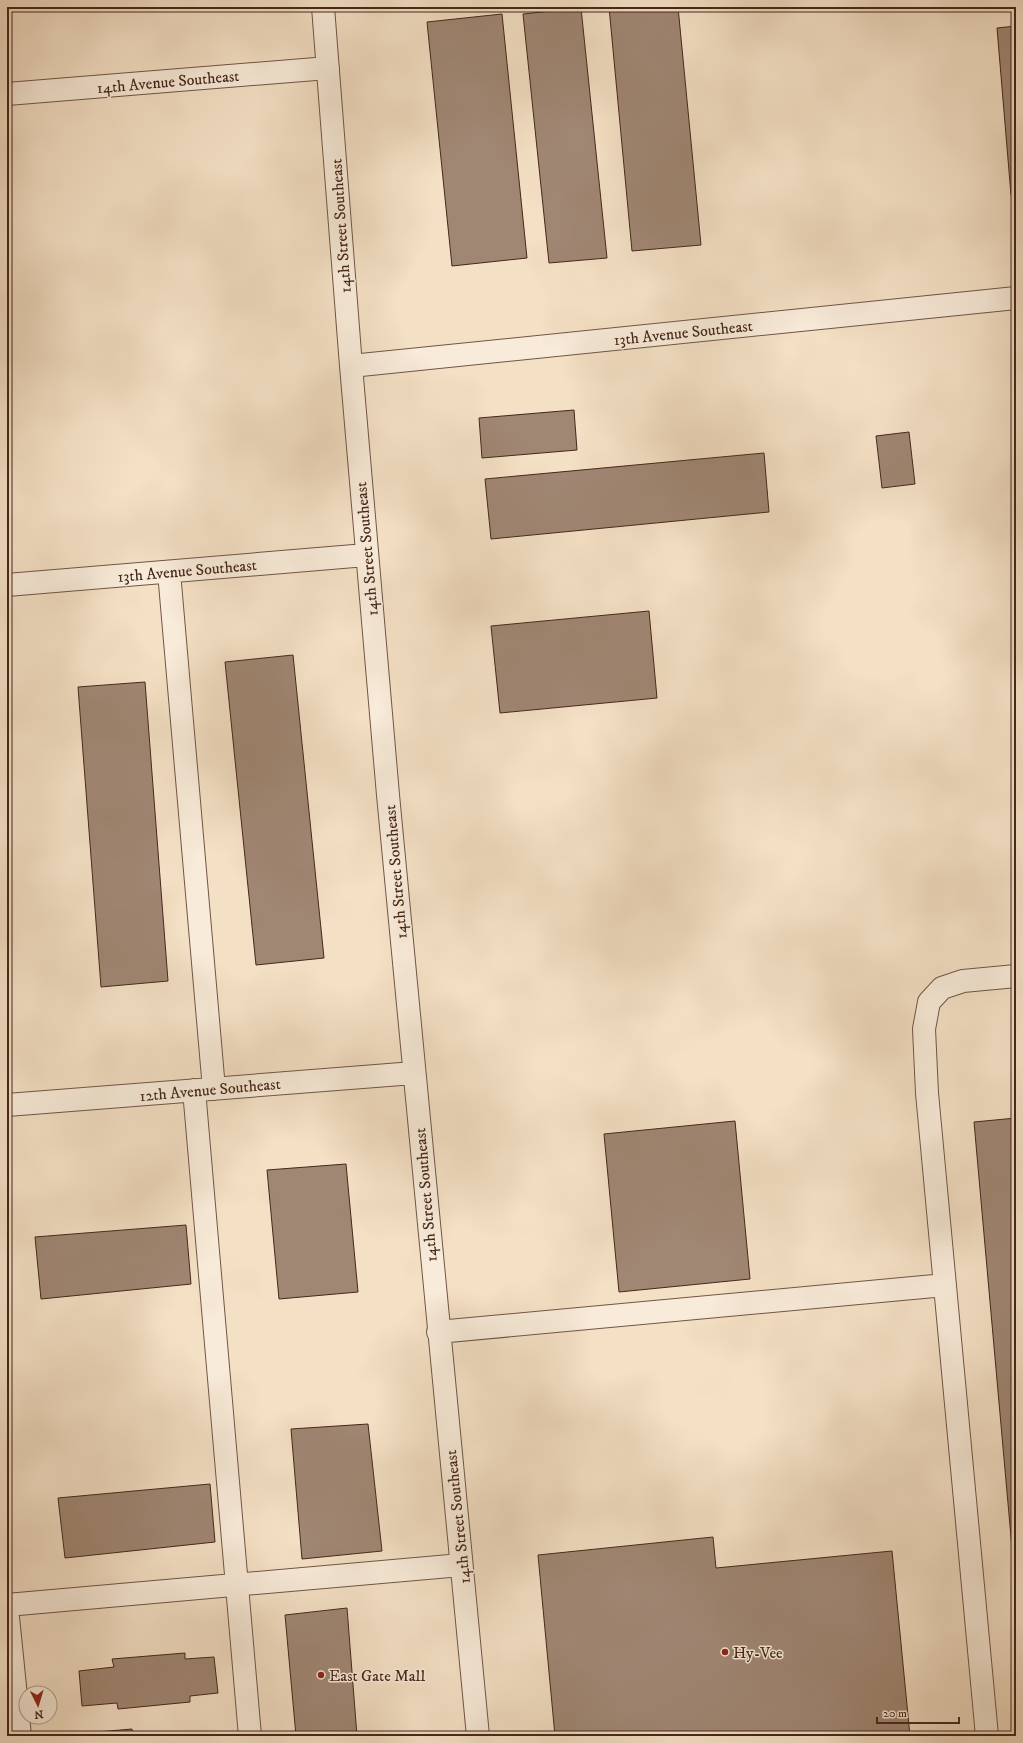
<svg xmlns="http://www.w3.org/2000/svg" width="1023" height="1743" font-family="'IM FELL DW Pica',serif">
<rect width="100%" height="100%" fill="#f4e0c5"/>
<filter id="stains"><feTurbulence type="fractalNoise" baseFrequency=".005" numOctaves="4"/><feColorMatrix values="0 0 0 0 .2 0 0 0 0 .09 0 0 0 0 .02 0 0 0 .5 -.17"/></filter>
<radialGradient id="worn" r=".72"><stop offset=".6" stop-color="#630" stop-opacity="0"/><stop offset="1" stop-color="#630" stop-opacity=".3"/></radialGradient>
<path fill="#a08774" stroke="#45271c" d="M 609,7 L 678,7 L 701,245 L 632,251 Z
M 581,8 L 607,258 L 549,263 L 523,14 Z
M 502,14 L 527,258 L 452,266 L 427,22 Z
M 1016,26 L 1016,195 L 1011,195 L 997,28 Z
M 574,410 L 577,450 L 482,458 L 479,418 Z
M 909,432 L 915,484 L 882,488 L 876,436 Z
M 764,453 L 769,512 L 491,539 L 485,479 Z
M 649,611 L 657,698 L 500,713 L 491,626 Z
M 293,655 L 324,958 L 256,965 L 225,662 Z
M 145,682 L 168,981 L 101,987 L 78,687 Z
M 1016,1118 L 1016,1593 L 974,1122 Z
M 735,1121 L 750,1279 L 619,1292 L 604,1134 Z
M 346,1164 L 358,1292 L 279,1299 L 267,1170 Z
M 186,1225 L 191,1284 L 41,1299 L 35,1237 Z
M 368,1424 L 382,1551 L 302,1559 L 291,1429 Z
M 210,1484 L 215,1542 L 65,1558 L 58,1498 Z
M 713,1537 L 716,1568 L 892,1551 L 910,1736 L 555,1736 L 538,1555 Z
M 347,1608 L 357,1736 L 296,1736 L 285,1615 Z
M 185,1653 L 185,1659 L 214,1657 L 218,1693 L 190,1696 L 190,1702 L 118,1709 L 117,1703 L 82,1706 L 79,1671 L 114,1667 L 112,1659 Z
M 132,1729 L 133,1736 L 97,1736 L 97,1732 Z"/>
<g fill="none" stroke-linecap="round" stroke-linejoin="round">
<defs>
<path id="minor" d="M 323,7 L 351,366 L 388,795 L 478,1736
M 7,94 L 328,68
M 351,366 L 1016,298
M 169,572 L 214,1089
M 7,585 L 366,555
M 194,1090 L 250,1736
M 7,1105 L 414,1073
M 438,1332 L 945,1285
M 7,1605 L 461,1565
M 7,1607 L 20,1736
M 987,1736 L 927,1093 L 924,1029 L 929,1002 L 942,988 L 963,981 L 1016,976"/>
</defs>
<use href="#minor" stroke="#715546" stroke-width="24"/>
<use href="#minor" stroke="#f8ebd9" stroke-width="22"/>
</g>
<g fill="#8f2418" stroke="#f8ebd9" stroke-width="1.5">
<circle cx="725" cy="1652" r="4"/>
<circle cx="321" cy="1675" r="4"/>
</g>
<g text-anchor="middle" stroke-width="3" stroke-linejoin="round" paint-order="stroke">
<g font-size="16" fill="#45271c" stroke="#f8ebd9">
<text transform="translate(168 81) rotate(-5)" y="6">14th Avenue Southeast</text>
<text transform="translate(340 226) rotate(-94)" y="6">14th Street Southeast</text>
<text transform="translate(683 332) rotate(-6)" y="6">13th Avenue Southeast</text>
<text transform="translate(366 549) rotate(-95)" y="6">14th Street Southeast</text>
<text transform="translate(187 570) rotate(-5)" y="6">13th Avenue Southeast</text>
<text transform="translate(395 872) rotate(-95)" y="6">14th Street Southeast</text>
<text transform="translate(210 1089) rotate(-5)" y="6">12th Avenue Southeast</text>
<text transform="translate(425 1195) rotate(-95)" y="6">14th Street Southeast</text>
<text transform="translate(457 1517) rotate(-96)" y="6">14th Street Southeast</text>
</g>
<g font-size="16" fill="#45271c" stroke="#f8ebd9" text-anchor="start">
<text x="733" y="1658">Hy-Vee</text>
<text x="329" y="1681">East Gate Mall</text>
</g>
</g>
<rect width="1023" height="1743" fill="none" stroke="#f4e0c5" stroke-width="24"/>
<rect x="8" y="8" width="1007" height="1727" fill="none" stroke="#45271c" stroke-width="2"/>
<rect x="12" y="12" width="999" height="1719" fill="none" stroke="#45271c"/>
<g transform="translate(38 1705) rotate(175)"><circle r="19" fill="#f8ebd9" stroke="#b09d8d"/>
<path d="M0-3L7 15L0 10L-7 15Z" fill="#8f2418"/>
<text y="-6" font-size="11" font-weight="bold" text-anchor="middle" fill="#45271c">N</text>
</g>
<path d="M877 1717v6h82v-6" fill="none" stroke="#45271c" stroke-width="2"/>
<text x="883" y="1717" font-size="12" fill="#45271c" stroke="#f8ebd9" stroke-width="3" paint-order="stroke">20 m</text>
<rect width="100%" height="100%" filter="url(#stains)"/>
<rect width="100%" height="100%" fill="url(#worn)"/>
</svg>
